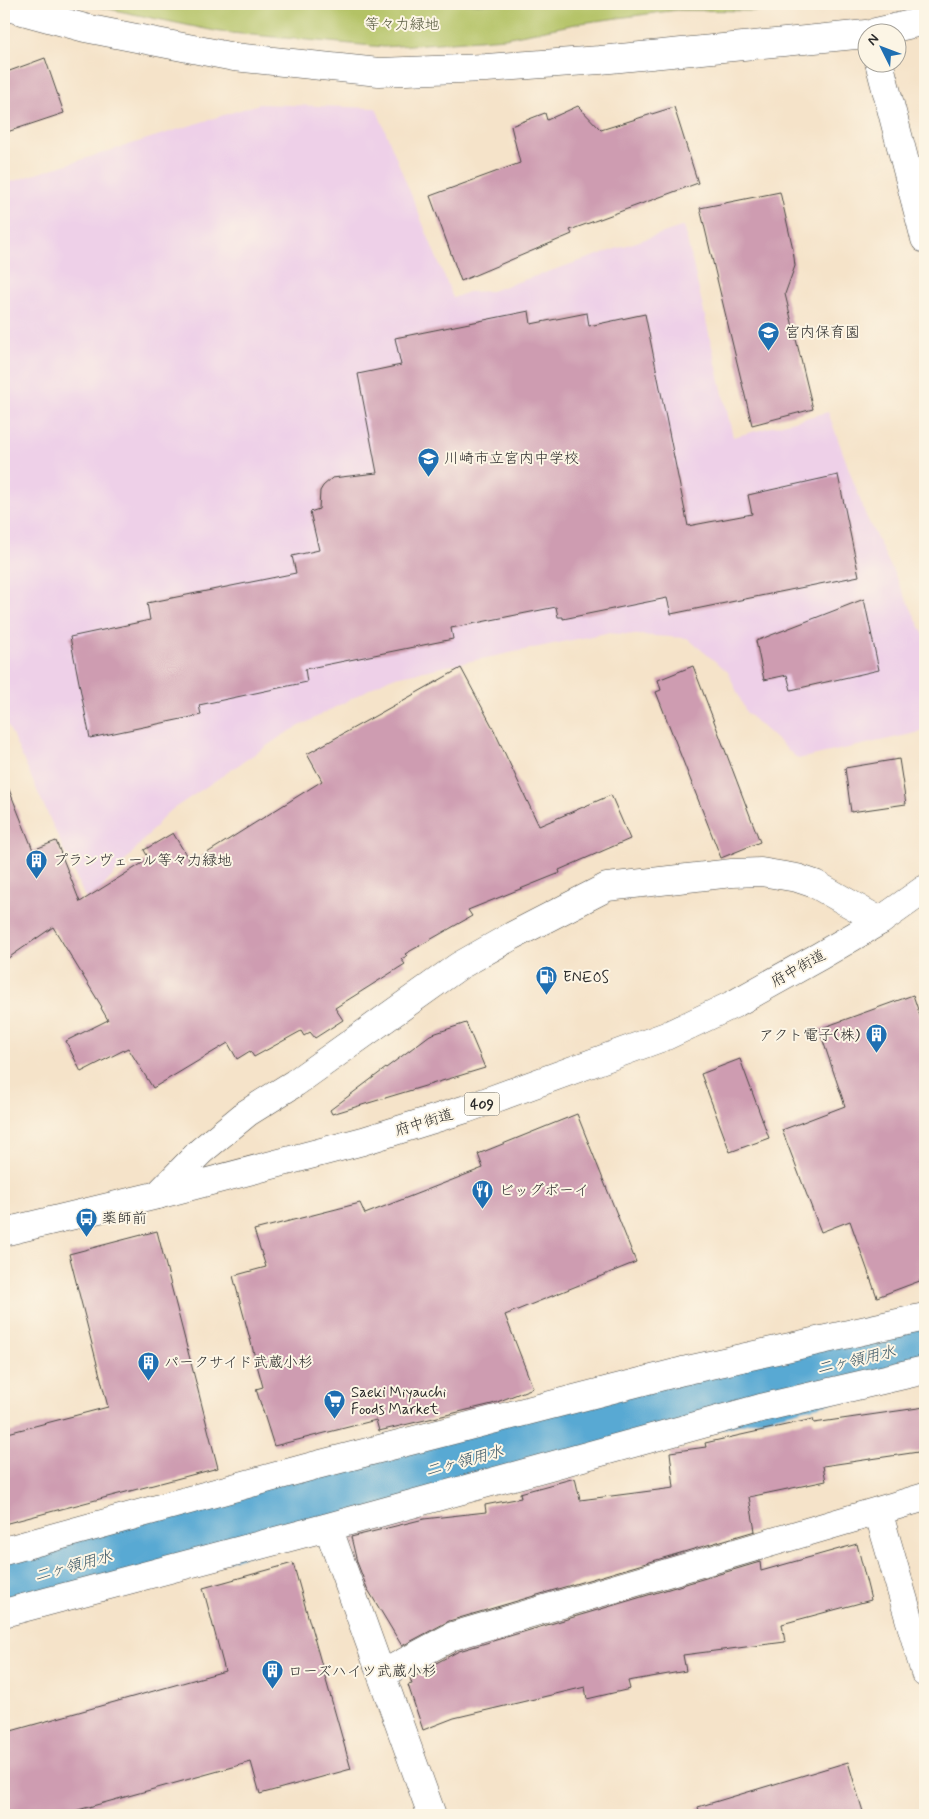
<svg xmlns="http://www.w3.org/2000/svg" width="929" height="1819" font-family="Mynerve,'Klee One',sans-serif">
<rect width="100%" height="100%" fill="#fcf5e5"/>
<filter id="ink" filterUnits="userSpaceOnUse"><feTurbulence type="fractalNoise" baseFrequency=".02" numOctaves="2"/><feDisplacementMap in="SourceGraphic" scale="10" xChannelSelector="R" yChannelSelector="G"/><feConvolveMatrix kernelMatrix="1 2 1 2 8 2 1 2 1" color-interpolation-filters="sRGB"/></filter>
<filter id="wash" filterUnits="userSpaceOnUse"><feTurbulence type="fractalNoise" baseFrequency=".0096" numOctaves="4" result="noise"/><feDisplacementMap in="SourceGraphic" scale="20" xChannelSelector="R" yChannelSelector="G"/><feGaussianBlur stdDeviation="1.12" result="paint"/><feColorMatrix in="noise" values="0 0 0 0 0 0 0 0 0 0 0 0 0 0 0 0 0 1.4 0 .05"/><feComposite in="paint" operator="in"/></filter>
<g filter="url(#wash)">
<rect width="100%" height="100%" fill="#f5e3c9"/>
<path fill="#eed0e8" d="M 259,104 L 376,108 L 453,298 L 468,292 L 491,291 L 684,226 L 733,437 L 828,412 L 866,516 L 925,637 L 925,731 L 798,759 L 746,712 L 728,672 L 687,638 L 606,633 L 390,678 L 283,735 L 167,813 L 88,904 L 6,721 L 4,721 L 4,184 Z"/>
<path fill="#b3c265" stroke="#6f7648" d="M 85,4 L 812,4 L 756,11 L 677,10 L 581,23 L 505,38 L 384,47 L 220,32 Z"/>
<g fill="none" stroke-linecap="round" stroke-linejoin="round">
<path stroke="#59a9d3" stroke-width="74" d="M 4,1583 L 738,1387 L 925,1343"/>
</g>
<g id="blocks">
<path fill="#ce9cb1" d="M 45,58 L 64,113 L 4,133 L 4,73 Z
M 578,106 L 601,130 L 674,107 L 698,183 L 570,230 L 572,234 L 461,281 L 430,196 L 520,163 L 511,126 L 545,113 L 547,120 Z
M 780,192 L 793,249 L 795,266 L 785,294 L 813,409 L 752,425 L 700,208 Z
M 529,311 L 531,324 L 587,313 L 589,326 L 645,314 L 688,526 L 752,514 L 748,495 L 838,475 L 859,576 L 671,614 L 667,598 L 563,619 L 563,617 L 558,617 L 556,607 L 451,628 L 453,639 L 305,669 L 307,682 L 199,705 L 201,715 L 90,738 L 70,637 L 150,620 L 147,603 L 296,573 L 292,556 L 319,550 L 310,512 L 319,509 L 320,491 L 323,486 L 332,478 L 377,473 L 358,374 L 401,365 L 395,338 Z
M 864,599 L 879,670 L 791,690 L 787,675 L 764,680 L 756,641 Z
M 693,666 L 760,842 L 721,858 L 656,692 L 661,690 L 658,680 Z
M 461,668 L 492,726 L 539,826 L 611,795 L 630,839 L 559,870 L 560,873 L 468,910 L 472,916 L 405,954 L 407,956 L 401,959 L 405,964 L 335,1008 L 343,1020 L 315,1038 L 310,1032 L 304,1036 L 301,1031 L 254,1057 L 250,1051 L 237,1059 L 228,1043 L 153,1088 L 128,1048 L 81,1072 L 66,1041 L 108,1020 L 101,1008 L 102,1007 L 53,927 L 4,961 L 4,782 L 6,782 L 33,850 L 56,841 L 80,902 L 149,859 L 144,850 L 173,833 L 191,863 L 322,781 L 307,754 Z
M 899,759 L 906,804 L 851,812 L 845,768 Z
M 913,995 L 925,1030 L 925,1279 L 877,1297 L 850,1221 L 821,1232 L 782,1130 L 845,1106 L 819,1029 Z
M 466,1023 L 485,1068 L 332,1114 L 330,1110 L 430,1035 Z
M 740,1059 L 769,1138 L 730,1152 L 701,1074 Z
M 577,1114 L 636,1262 L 505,1315 L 533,1388 L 492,1404 L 379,1431 L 376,1420 L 274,1446 L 256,1389 L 263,1387 L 233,1276 L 266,1267 L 254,1230 L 360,1203 L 365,1214 L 483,1168 L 478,1154 Z
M 157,1231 L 218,1468 L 4,1524 L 4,1434 L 108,1407 L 69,1254 Z
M 925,1407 L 925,1451 L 823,1466 L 826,1481 L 749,1497 L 755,1531 L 449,1621 L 402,1646 L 367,1588 L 357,1562 L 351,1537 L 424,1519 L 486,1512 L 485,1505 L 521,1498 L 520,1493 L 575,1478 L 580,1500 L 674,1488 L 670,1452 L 706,1447 L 705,1443 L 813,1419 L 814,1423 Z
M 857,1544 L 871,1600 L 782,1624 L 785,1642 L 683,1655 L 686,1671 L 628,1681 L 630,1689 L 587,1699 L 585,1687 L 454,1718 L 423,1730 L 408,1685 L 412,1684 L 410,1678 L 420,1674 L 419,1672 L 459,1651 L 760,1562 L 761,1571 Z
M 293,1563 L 351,1769 L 260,1794 L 251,1762 L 60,1815 L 4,1815 L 4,1733 L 225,1671 L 203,1588 Z
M 848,1762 L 864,1815 L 700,1815 L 698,1807 Z"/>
</g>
</g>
<g filter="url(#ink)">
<use href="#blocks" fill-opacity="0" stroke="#494743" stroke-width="1"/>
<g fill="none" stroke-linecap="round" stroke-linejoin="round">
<defs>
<path id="minor" d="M 4,6 L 85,28 L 234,57 L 379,72 L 486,68 L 600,60 L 866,34
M 876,32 L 925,21
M 879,62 L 925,239
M 158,1195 L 201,1151 L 247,1113 L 295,1083 L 459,966 L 512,936 L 607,887 L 732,873 L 761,872 L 797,878 L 815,884 L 880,921
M 878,1511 L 925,1497
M 328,1527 L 432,1815
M 4,1551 L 313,1466 L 683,1371 L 925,1317
M 4,1613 L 328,1527 L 761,1408 L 925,1370
M 382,1674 L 453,1636 L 878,1511 L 925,1673"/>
<path id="highway" d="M 4,1232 L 158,1195 L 363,1141 L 466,1109 L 666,1036 L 734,1004 L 820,956 L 880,921 L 925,889"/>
</defs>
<use href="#minor" stroke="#494743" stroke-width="29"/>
<use href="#highway" stroke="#494743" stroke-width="29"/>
<use href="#minor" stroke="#fff" stroke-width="28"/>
<use href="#highway" stroke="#fff" stroke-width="28"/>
</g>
</g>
<defs>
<symbol id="school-pin" viewBox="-11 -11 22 30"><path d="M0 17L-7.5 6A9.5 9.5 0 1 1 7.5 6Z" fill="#1f6fb2" stroke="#fcf5e5"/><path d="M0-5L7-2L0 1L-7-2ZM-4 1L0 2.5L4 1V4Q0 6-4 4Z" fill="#fff"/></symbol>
<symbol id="building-pin" viewBox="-11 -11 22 30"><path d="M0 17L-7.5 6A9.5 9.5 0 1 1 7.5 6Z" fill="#1f6fb2" stroke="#fcf5e5"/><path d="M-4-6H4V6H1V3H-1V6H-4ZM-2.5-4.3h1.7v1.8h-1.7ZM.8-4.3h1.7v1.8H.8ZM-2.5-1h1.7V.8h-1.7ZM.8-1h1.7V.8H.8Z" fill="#fff"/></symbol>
<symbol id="fuel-pin" viewBox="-11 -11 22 30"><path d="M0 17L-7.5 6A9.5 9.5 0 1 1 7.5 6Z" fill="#1f6fb2" stroke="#fcf5e5"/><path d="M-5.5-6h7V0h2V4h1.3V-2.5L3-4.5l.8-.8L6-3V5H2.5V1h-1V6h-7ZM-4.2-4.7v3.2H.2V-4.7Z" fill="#fff"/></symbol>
<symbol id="restaurant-pin" viewBox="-11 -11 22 30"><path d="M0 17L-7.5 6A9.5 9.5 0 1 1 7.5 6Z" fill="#1f6fb2" stroke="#fcf5e5"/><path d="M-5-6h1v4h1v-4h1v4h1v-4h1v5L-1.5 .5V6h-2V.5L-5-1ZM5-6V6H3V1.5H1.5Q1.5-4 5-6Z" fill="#fff"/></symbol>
<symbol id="bus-pin" viewBox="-11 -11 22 30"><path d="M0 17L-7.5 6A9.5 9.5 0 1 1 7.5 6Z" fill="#1f6fb2" stroke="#fcf5e5"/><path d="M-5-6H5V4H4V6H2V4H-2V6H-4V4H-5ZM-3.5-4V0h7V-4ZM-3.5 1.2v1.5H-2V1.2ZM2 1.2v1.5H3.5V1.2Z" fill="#fff"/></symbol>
<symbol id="supermarket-pin" viewBox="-11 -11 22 30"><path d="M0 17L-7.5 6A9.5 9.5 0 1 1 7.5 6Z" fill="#1f6fb2" stroke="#fcf5e5"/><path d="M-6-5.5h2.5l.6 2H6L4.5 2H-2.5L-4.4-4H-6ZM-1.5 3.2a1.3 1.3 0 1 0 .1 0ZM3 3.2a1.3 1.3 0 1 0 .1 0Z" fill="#fff"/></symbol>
</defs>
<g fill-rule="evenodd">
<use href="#school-pin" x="756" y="320" width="25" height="34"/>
<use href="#school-pin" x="416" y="446" width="25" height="34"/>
<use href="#building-pin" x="24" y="848" width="25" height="34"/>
<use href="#fuel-pin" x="534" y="964" width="25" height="34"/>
<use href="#building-pin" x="864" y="1022" width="25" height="34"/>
<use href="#restaurant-pin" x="470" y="1178" width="25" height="34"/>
<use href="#bus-pin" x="74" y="1206" width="25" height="34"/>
<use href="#building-pin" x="136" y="1350" width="25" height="34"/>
<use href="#supermarket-pin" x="322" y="1388" width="25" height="34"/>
<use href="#building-pin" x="260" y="1658" width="25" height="34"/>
</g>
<g text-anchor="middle" stroke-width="4" stroke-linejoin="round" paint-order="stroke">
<rect fill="#fcf5e5" stroke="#6a6863" stroke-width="1" x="464.5" y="1092.5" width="35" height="23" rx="4"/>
<g font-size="14" font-weight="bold" fill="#2b2b2b">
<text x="482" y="1109">409</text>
</g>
<g font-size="15" fill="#54583c" stroke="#fcf5e5">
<text x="402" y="29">等々力緑地</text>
</g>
<g font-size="15" fill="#2b2b2b" stroke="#fcf5e5" text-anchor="start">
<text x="785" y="337">宮内保育園</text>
<text x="444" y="463">川崎市立宮内中学校</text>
<text x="53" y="865">プランヴェール等々力緑地</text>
<text x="563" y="982">ENEOS</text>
<text x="860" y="1040" text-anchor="end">アクト電子(株)</text>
<text x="499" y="1195">ビッグボーイ</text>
<text x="102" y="1223">薬師前</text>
<text x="164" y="1367">パークサイド武蔵小杉</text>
<text x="351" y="1397">Saeki Miyauchi<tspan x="351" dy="17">Foods Market</tspan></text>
<text x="288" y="1676">ローズハイツ武蔵小杉</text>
</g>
<g font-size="15" fill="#2b2b2b" stroke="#fcf5e5">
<text transform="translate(798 968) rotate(-29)" y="5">府中街道</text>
<text transform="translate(424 1122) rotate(-17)" y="5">府中街道</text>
</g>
<g font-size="16" font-style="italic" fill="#3b5766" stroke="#fcf5e5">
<text transform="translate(856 1359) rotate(-13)" y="6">二ヶ領用水</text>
<text transform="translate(464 1460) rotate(-15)" y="6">二ヶ領用水</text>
<text transform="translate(73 1565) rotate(-15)" y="6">二ヶ領用水</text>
</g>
</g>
<rect width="929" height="1819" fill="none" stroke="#fcf5e5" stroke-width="20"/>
<g transform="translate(882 48) rotate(312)"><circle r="24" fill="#fcf5e5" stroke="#a8a49b"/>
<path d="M0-4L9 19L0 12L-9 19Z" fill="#1f6fb2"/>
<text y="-8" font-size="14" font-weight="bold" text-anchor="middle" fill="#2b2b2b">N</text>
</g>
</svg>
